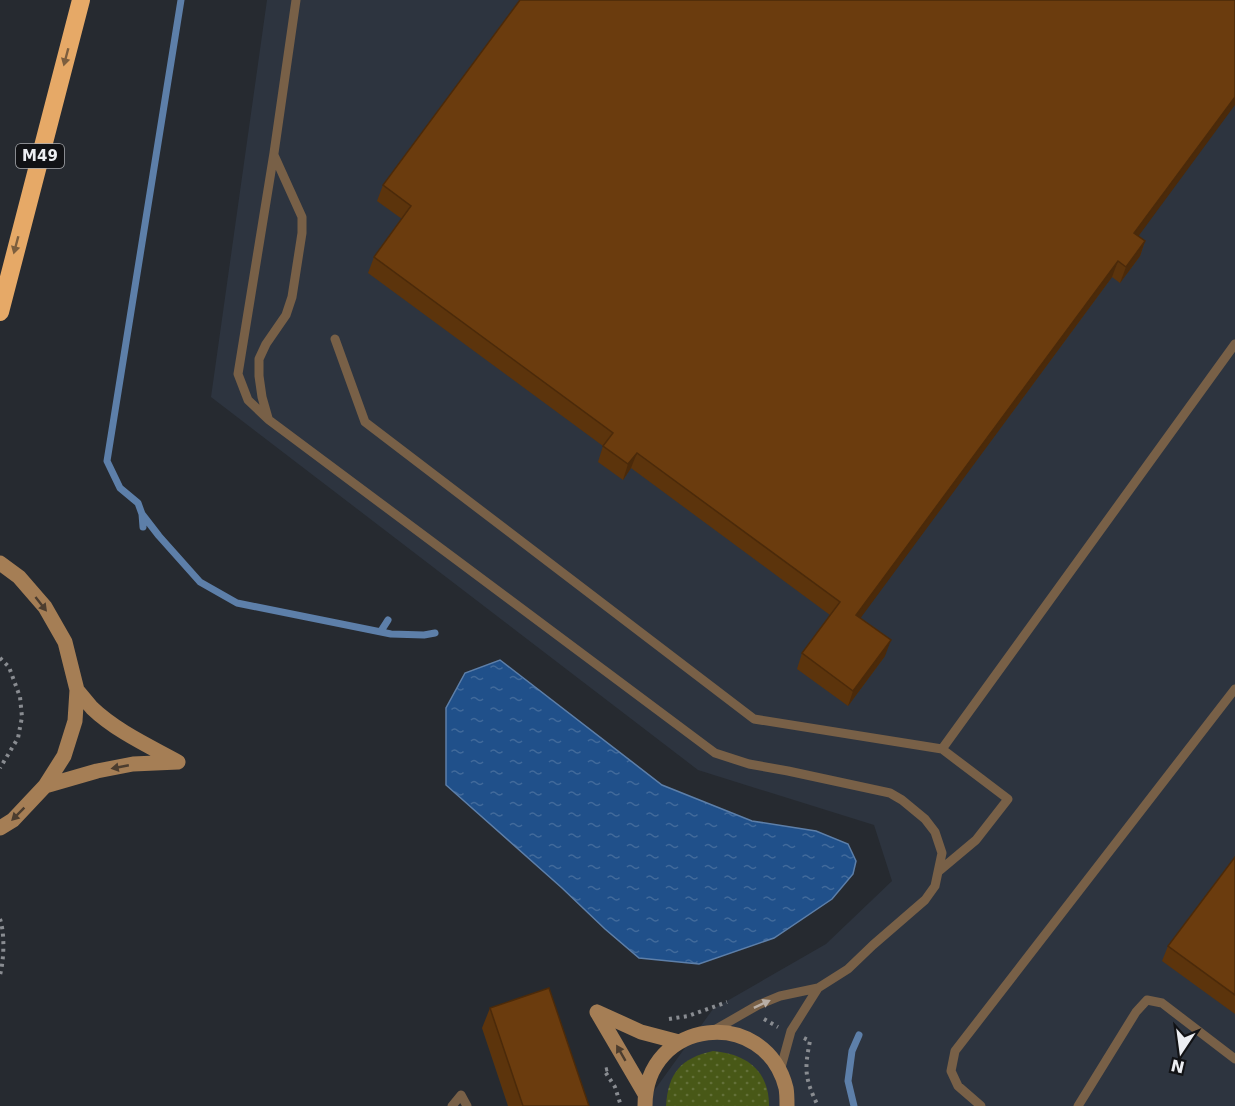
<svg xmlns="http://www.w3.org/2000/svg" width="1235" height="1106" font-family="'DejaVu Sans',sans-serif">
<defs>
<pattern id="grass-dots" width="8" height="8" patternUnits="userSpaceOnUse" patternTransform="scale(1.5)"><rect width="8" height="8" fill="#485817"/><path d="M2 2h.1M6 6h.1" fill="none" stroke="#637039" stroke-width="1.8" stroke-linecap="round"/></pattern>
<pattern id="water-ripples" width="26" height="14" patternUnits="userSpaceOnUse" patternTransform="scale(1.5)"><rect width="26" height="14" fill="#20508a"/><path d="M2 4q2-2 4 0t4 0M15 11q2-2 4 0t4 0" fill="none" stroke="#416a9b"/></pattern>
</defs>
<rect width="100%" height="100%" fill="#262a30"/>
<path fill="#2d343f" d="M 267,0 L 1235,0 L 1235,1106 L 643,1106 L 713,1009 L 826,944 L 892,881 L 874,825 L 698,770 L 211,397 Z"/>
<path fill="url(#grass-dots)" d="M 713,1051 C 746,1054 769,1070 769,1106 L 666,1106 C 668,1073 681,1058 713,1051 Z"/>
<path fill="url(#water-ripples)" stroke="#5d7fa9" stroke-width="1.5" d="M 500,660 L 662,785 L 752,821 L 816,831 L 848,844 L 856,861 L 853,874 L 832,899 L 774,938 L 699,964 L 639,958 L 605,929 L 562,888 L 446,785 L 446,708 L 465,673 Z"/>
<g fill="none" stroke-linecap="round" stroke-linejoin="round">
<path stroke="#5d7fa9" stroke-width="7" d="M 142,514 L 159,536 L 200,582 L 237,603 L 391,634 L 424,635 L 435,633
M 143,527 L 142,514 L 138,503 L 120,488 L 107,461 L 181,0
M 381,631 L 388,620
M 854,1106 L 848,1081 L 852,1051 L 859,1035"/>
<path stroke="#898c91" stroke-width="4" stroke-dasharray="3 4.5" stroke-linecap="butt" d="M 0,658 L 9,667 L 20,697 L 22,717 L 18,738 L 0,768
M 0,919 C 5,934 4,960 0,975
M 669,1019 L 688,1016 L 727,1002
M 764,1019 L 778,1027
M 804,1038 L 810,1041 C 804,1070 805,1079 818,1106
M 608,1069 L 604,1070 L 615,1087 L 621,1106"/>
<path stroke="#786047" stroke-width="9" d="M 296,0 L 274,153 L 238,374 L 248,400 L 269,420 L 715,753 L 749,764 L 788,771 L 890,793 L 902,800 L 925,819 L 935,832 L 942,853 L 935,886 L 925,900 L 873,945 L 848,969 L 818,988 L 780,996 L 758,1005 L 711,1032
M 335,339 L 365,422 L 754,719 L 942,749 L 1008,799 L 976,840 L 939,871
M 268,418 L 262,397 L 259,376 L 259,359 L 266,344 L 286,315 L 292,297 L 302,233 L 302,217 L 274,155
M 942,749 L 1235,344
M 780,1071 L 791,1031 L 818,988
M 452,1106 L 461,1095 L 467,1106
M 981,1106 L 958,1086 L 951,1071 L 955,1051 L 1235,689
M 1078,1106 L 1136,1012 L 1147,1000 L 1162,1003 L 1235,1059"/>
<path stroke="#a57e55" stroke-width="15" d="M 0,563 L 19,577 L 45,607 L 65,642 L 77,690 L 75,721 L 64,756 L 45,786 L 13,820 L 0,828
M 77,690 C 82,696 87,702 92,708 C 116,731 149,746 178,762
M 45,786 L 97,771 L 133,764 L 178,762
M 597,1012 L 645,1094
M 597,1012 L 641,1032 L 679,1042
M 645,1106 C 645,1018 765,1005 786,1088 C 787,1093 787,1100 787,1106"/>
<path stroke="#e6a967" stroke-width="18" d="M 0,312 L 81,0"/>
</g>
<path fill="#5c340c" d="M 383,185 L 1138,236 L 1145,241 L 1140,256 L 1120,283 L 1112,277 L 860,618 L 885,656 L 848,706 L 797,669 L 802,653 L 830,615 L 631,468 L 623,480 L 598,462 L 603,446 L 368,273 L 374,257 L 402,219 L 377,201 Z
M 1235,857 L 1235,1014 L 1162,961 L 1168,946 Z
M 490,1008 L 589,1106 L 508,1106 L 482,1028 Z"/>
<path fill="#4b2a0a" d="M 1235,97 L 1235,105 L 1129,249 L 1134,233 Z
M 1145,241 L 1140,256 L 1120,283 L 1126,267 Z
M 1118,261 L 1112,277 L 851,631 L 856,615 Z
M 637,453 L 631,468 L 623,480 L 628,464 Z
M 891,640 L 885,656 L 848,706 L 853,691 Z"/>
<path fill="#6b3c0e" stroke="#4b2a0a" stroke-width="1.5" d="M 520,0 L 1235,0 L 1235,97 L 1134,233 L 1145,241 L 1126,267 L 1118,261 L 856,615 L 891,640 L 853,691 L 802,653 L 840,602 L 637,453 L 628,464 L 603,446 L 613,433 L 374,257 L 411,206 L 383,185 Z
M 1235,857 L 1235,995 L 1168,946 Z
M 549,988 L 589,1106 L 523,1106 L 490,1008 Z"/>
<defs><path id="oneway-solid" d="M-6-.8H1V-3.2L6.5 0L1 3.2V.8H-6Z" transform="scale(1.5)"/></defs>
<g fill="#7c5e3e">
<use href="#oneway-solid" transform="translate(66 57) rotate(105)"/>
<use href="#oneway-solid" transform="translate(16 245) rotate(105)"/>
</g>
<g fill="#4c3d2f">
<use href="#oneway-solid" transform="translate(41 604) rotate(52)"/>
<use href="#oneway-solid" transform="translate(120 767) rotate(169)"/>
<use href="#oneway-solid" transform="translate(18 814) rotate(135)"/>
<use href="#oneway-solid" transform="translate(621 1053) rotate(-120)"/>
</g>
<use fill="#b8aea5" href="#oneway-solid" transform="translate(762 1004) rotate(-25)"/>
<g text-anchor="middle" stroke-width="5" stroke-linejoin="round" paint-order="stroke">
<rect fill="#111215" stroke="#aaacb0" stroke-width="1.5" x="16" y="144" width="48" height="24" rx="4.5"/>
<g font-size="15" font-weight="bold" fill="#eceef2">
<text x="40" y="161">M49</text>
</g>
</g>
<g transform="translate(1181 1052) rotate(193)" stroke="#111215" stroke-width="4.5" paint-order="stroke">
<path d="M0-4.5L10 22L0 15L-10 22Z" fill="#eceef2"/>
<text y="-9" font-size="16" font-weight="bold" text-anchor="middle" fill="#eceef2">N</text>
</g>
</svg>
